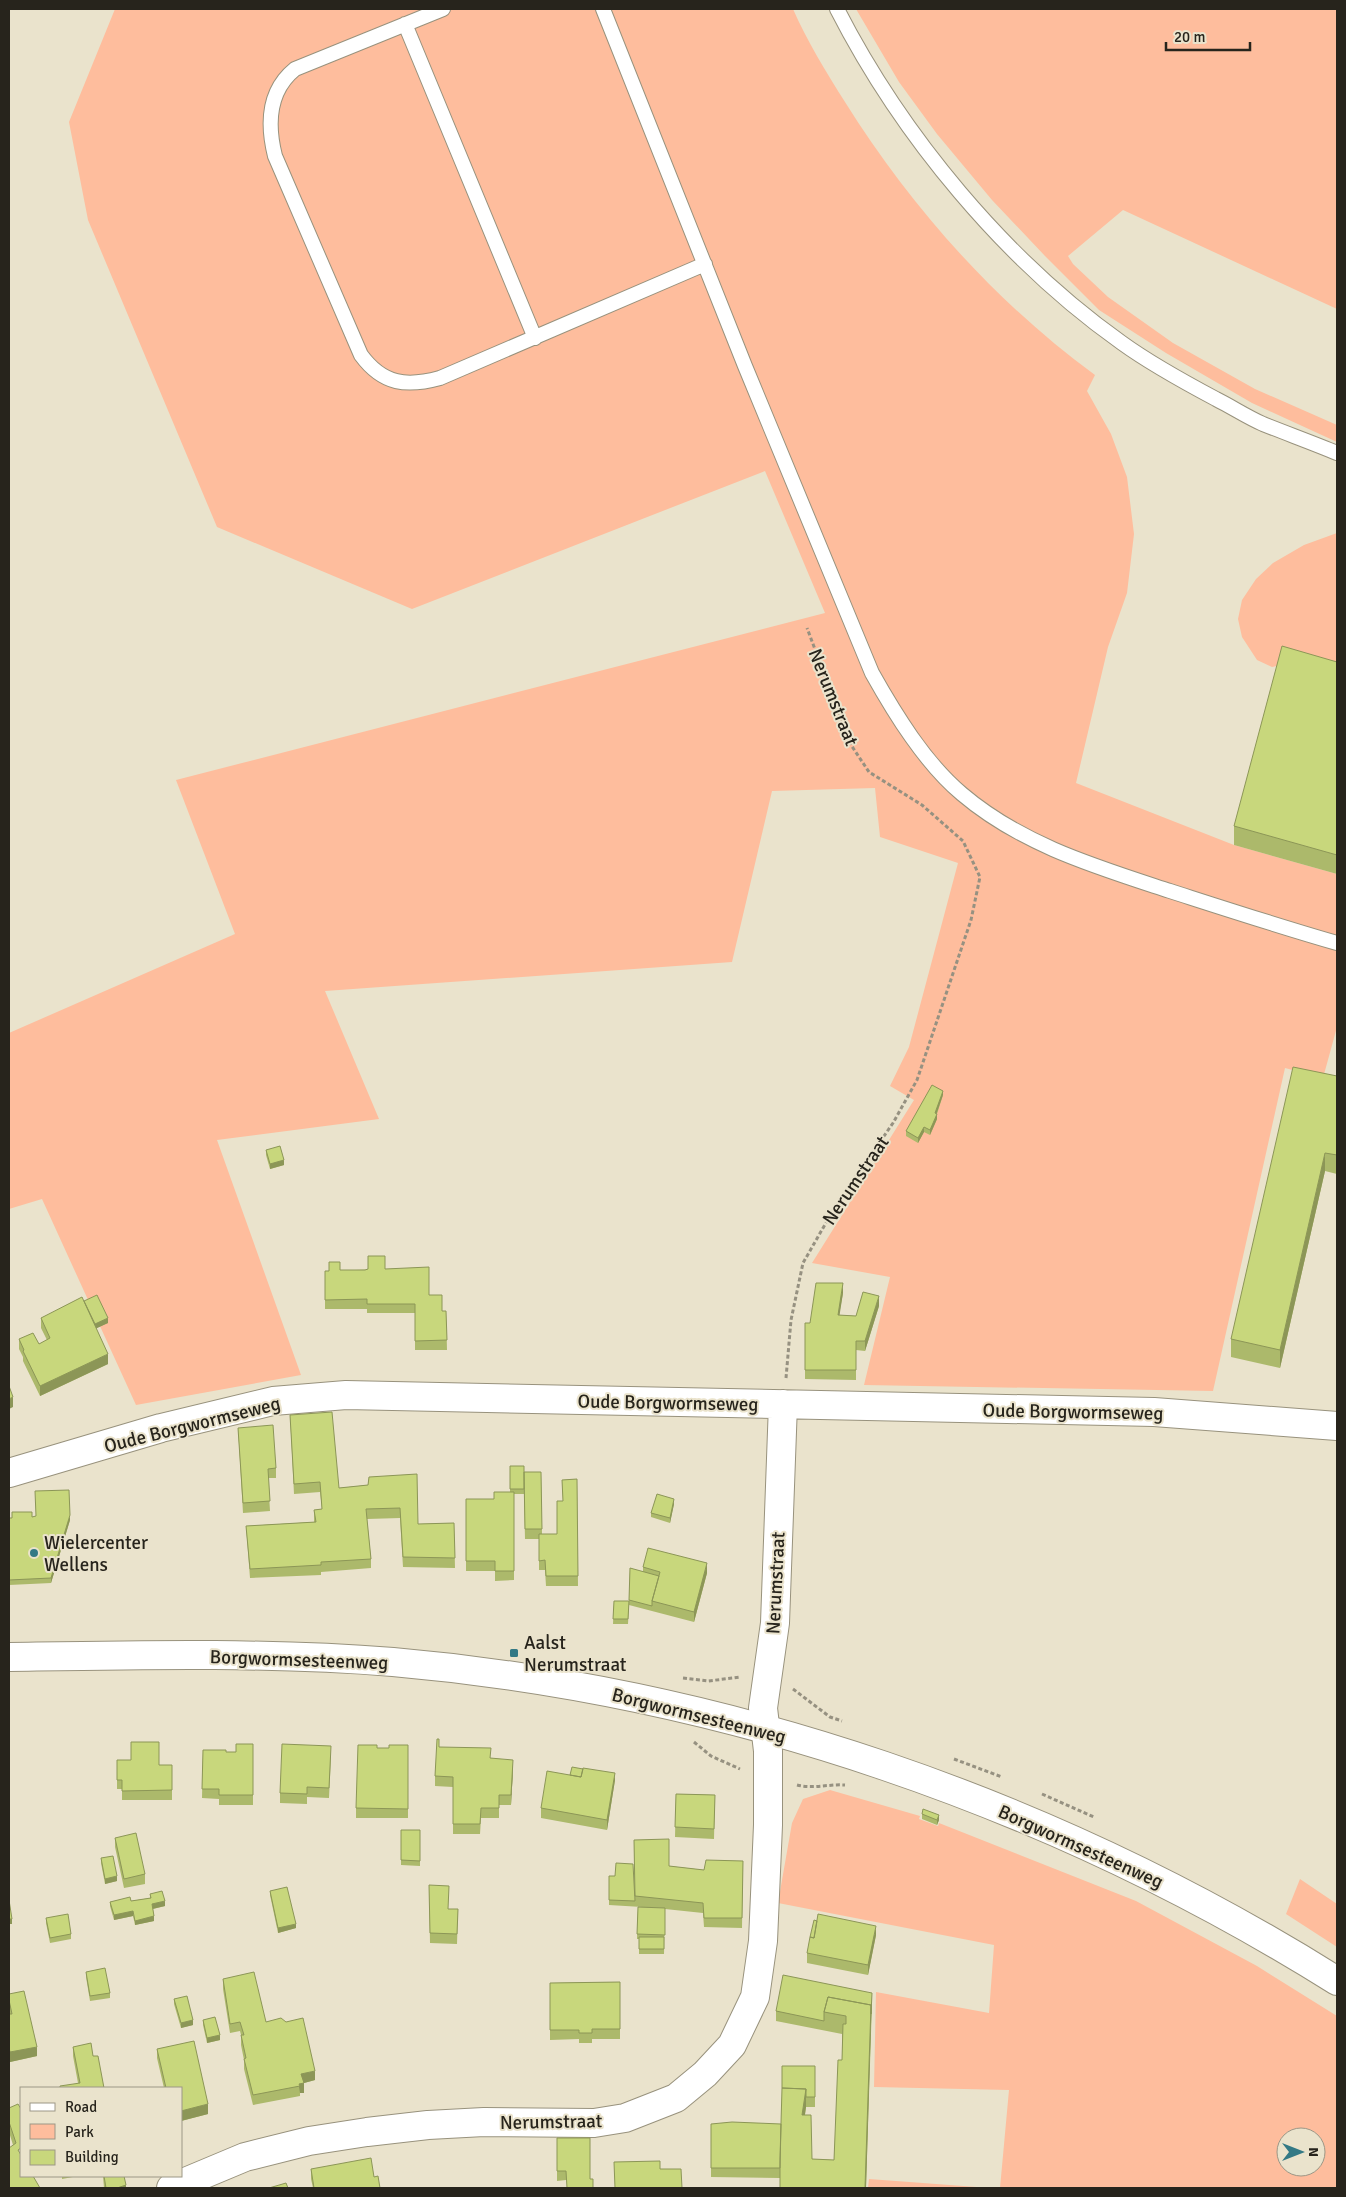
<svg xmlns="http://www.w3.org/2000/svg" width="1346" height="2197" font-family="Signika,sans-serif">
<rect width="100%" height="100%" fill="#eae3cc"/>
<path fill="#febd9d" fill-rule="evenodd" d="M 115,9 L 793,9 C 807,41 826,72 845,102 C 911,207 994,301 1095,375 L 1087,391 L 1111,434 L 1127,477 L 1134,534 L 1127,593 L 1108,647 L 1076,783 L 1234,845 L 1337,874 L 1337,1027 L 1323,1078 L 1285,1068 L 1213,1391 L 864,1385 L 890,1277 L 812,1263 L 914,1100 L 890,1086 L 909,1047 L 958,863 L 880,837 L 875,788 L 772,791 L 732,962 L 325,991 L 379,1119 L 217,1140 L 301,1375 L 136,1405 L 42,1199 L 9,1209 L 9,1033 L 235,934 L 176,780 L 825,613 L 765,471 L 412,609 L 217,527 L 88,220 L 69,122 Z
M 856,9 L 1337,9 L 1337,309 L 1123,210 L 1068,256 L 1073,264 L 1108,297 L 1173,343 L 1255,389 L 1337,425 L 1337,442 L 1252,403 L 1166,353 L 1099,310 L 1045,256 L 992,200 L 937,134 L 899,82 Z
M 1337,533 L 1337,681 L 1282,665 L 1272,667 L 1257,660 L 1242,637 L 1238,619 L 1242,600 L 1256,579 L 1273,563 L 1304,545 Z
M 830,1790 L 920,1816 L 919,1819 L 938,1826 L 939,1823 L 1136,1901 L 1257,1966 L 1337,2016 L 1337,2188 L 1000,2188 L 1009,2090 L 874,2087 L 876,1992 L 989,2013 L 994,1945 L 778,1903 L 792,1823 L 803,1799 ZM 1286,2137 L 1316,2137 L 1316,2167 L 1286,2167 Z
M 1300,1879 L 1337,1904 L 1337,1947 L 1286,1914 Z
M 869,2179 L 990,2188 L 868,2188 Z"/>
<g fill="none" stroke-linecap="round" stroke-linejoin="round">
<defs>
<path id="lane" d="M 443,9 L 295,69 C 268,91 267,124 275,156 L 361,355 C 383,385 407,387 440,378 L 705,264
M 603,9 L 745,366 L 872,673 C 895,714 925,763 962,794 C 1022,845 1097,867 1170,891 C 1226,909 1281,927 1337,943
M 837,9 C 902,136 1005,260 1122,343 C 1151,364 1184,382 1216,399 C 1232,407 1247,417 1263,424 C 1288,434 1313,443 1337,453
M 405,24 L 535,338"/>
<path id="street" d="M 9,1473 L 161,1428 L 273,1401 L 346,1395 L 1154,1412 L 1337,1426
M 171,2188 L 245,2157 L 309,2141 L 367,2132 L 428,2125 L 484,2122 L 594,2123 L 625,2118 L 676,2098 L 705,2074 L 732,2045 L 755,1997 L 763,1941 L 768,1825 L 768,1751 L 763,1708 L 775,1623 L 783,1404"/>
<path id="secondary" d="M 9,1657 C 137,1655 265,1652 393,1662 C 727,1691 1053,1803 1337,1981"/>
</defs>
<use href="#lane" stroke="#98927d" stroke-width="16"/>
<use href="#street" stroke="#98927d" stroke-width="30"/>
<use href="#secondary" stroke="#98927d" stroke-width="30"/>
<path stroke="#969181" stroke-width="3" stroke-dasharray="4 2.5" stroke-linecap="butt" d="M 786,1378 L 791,1320 L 803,1263 L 835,1207 L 893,1123 L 917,1080 L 971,920 L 980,877 L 963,841 L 922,805 L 869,772 L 851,745 L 807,628
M 683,1678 L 708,1681 L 741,1677
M 793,1689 L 830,1717 L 842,1721
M 694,1742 L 711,1756 L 740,1769
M 954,1759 L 1002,1777
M 797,1785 C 812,1789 829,1784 845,1785
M 1042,1794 L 1094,1817"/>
<use href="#lane" stroke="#fff" stroke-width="14"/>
<use href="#street" stroke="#fff" stroke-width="28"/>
<use href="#secondary" stroke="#fff" stroke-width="28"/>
</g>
<path fill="#acb96b" d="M 1337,662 L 1337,874 L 1234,845 L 1234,826 Z
M 1337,1076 L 1337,1174 L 1325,1171 L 1280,1368 L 1231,1357 L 1231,1339 Z
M 943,1095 L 937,1114 L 937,1119 L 930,1135 L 924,1132 L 918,1143 L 906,1136 L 906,1131 Z
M 266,1150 L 284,1165 L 270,1169 L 266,1155 Z
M 385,1269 L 429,1295 L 442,1311 L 446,1311 L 447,1350 L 415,1350 L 415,1313 L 367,1313 L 367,1309 L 325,1309 L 325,1271 Z
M 843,1293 L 839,1315 L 856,1316 L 879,1306 L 865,1351 L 856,1350 L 856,1380 L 805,1379 L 805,1323 L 810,1323 Z
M 84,1301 L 108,1323 L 96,1328 L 108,1364 L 40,1396 L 23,1361 L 23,1357 L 19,1349 L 19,1339 L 39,1344 L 47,1340 L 41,1328 L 41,1318 Z
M 290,1415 L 339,1488 L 368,1485 L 369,1477 L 418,1524 L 454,1523 L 455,1568 L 403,1567 L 400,1518 L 367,1519 L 371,1559 L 371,1568 L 321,1572 L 321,1575 L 250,1578 L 246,1526 L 314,1522 L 314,1510 L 322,1509 L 320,1492 L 294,1494 Z
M 238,1428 L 276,1468 L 276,1478 L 268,1478 L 270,1511 L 243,1513 Z
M 510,1466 L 524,1472 L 541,1472 L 542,1534 L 557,1534 L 563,1501 L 562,1480 L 577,1479 L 578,1586 L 546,1586 L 545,1570 L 539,1570 L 539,1539 L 525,1539 L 524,1494 L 514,1494 L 514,1580 L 495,1581 L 495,1571 L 466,1571 L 466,1499 L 494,1499 L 510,1492 Z
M 674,1504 L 670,1523 L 651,1517 L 651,1513 Z
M 32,1517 L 70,1520 L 51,1583 L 9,1585 L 9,1518 Z
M 643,1567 L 707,1573 L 694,1622 L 629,1605 L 628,1624 L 613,1624 L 614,1601 L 629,1601 L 630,1568 L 643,1572 Z
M 253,1744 L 253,1805 L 219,1805 L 219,1799 L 202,1798 L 203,1750 L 226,1752 L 236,1752 Z
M 408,1745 L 408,1818 L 356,1818 L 356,1808 L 377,1748 L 389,1748 Z
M 439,1747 L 491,1758 L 513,1770 L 511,1805 L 499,1805 L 499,1818 L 481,1818 L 480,1834 L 453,1834 L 453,1787 L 435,1786 L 435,1776 Z
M 331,1756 L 329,1798 L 307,1797 L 307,1804 L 280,1803 L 280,1793 Z
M 117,1760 L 159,1765 L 172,1765 L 172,1800 L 122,1800 L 122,1789 L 117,1789 Z
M 583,1769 L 615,1780 L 607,1830 L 541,1818 L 541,1808 L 570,1775 Z
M 676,1794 L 715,1795 L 714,1839 L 675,1837 Z
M 922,1814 L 939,1820 L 937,1825 L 922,1819 Z
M 401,1830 L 420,1830 L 420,1866 L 401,1865 Z
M 115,1838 L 145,1874 L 145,1884 L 124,1888 L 115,1847 Z
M 634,1840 L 669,1866 L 704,1870 L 743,1861 L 742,1928 L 704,1927 L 703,1913 L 665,1909 L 664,1954 L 639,1954 L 639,1939 L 637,1939 L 638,1907 L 642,1907 L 609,1905 L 609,1876 L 635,1899 Z
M 101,1858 L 117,1881 L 105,1884 L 101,1863 Z
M 429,1885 L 448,1909 L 458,1909 L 457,1944 L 430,1943 Z
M 270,1891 L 296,1928 L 278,1933 L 270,1895 Z
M 150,1894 L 165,1906 L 153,1909 L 154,1921 L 135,1925 L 133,1916 L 114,1920 L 110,1906 L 110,1902 L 131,1901 L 150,1898 Z
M 46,1918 L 71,1934 L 71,1939 L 50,1943 L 46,1923 Z
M 876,1935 L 868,1975 L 807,1963 L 807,1953 Z
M 86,1972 L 110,1993 L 110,1998 L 90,2001 L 86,1977 Z
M 223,1979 L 266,2022 L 315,2080 L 304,2083 L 304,2093 L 300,2093 L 300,2096 L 253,2105 L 244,2069 L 244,2060 L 241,2045 L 241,2035 L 240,2031 L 230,2033 L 223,1989 Z
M 620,1982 L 620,2039 L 592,2039 L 592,2043 L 579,2043 L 579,2039 L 550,2040 L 550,1983 Z
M 9,1994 L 37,2056 L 10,2062 L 9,2058 L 9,2014 L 10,2014 L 9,2009 Z
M 174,1999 L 193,2025 L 181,2028 L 174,2004 Z
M 872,2003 L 866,2188 L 780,2178 L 711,2177 L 711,2124 L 781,2124 L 815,2066 L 815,2107 L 806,2107 L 805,2115 L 812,2159 L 834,2160 L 842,2060 L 842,2034 L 776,2021 L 776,2011 Z
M 203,2020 L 220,2040 L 207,2043 L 203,2025 Z
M 73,2047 L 93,2056 L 104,2088 L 78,2083 L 73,2056 Z
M 157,2049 L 208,2114 L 181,2121 L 181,2088 L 164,2088 L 157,2058 Z
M 9,2108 L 21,2109 L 9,2188 L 13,2145 L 9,2132 Z
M 557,2138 L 590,2138 L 566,2180 L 557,2181 Z
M 311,2169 L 374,2177 L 380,2188 L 313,2188 L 311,2179 Z
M 62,2176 L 78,2176 L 62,2179 Z
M 103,2176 L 124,2176 L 126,2188 L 104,2188 Z"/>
<path fill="#8c9657" d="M 943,1091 L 943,1095 L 935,1118 L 935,1113 Z
M 937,1114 L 937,1119 L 930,1135 L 930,1130 Z
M 924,1127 L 924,1132 L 918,1143 L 918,1138 Z
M 1325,1153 L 1325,1171 L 1280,1368 L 1280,1350 Z
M 284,1160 L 284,1165 L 270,1169 L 270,1164 Z
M 843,1283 L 843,1293 L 838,1325 L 838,1315 Z
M 879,1296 L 879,1306 L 865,1351 L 865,1341 Z
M 108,1318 L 108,1323 L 93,1330 L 93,1325 Z
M 108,1354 L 108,1364 L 40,1396 L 40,1386 Z
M 10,1379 L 10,1389 L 9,1390 L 9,1380 Z
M 13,1397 L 13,1407 L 9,1409 L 9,1399 Z
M 674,1499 L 674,1504 L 670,1523 L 670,1518 Z
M 70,1515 L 70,1520 L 51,1583 L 51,1578 Z
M 707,1563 L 707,1573 L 694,1622 L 694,1612 Z
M 513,1760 L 513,1770 L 511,1805 L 511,1795 Z
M 615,1773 L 615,1780 L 607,1830 L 607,1820 Z
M 939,1815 L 939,1820 L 937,1825 L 937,1820 Z
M 117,1876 L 117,1881 L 105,1884 L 105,1879 Z
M 165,1901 L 165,1906 L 152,1909 L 152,1904 Z
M 133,1911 L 133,1916 L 114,1920 L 114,1915 Z
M 154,1916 L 154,1921 L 135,1925 L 135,1921 Z
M 9,1919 L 12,1919 L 12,1924 L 9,1924 Z
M 296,1924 L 296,1928 L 278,1933 L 278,1928 Z
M 876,1926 L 876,1935 L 868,1975 L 868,1965 Z
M 872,1993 L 866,2188 L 865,2188 L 871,2005 Z
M 193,2020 L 193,2025 L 181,2028 L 181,2023 Z
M 220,2035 L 220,2040 L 207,2043 L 207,2038 Z
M 37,2047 L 37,2056 L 10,2062 L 10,2052 Z
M 315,2071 L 315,2080 L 304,2083 L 304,2093 L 300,2093 L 299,2087 L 301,2074 Z
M 806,2089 L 806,2107 L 802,2133 L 802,2115 Z
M 208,2104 L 208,2114 L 181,2121 L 181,2111 Z
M 126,2185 L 126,2188 L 117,2188 Z"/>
<path fill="#c8d77c" stroke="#8c9657" d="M 1282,646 L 1337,662 L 1337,855 L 1234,826 Z
M 1293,1067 L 1337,1076 L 1337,1155 L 1325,1153 L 1280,1350 L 1231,1339 Z
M 932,1085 L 943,1091 L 935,1113 L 937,1114 L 930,1130 L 924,1127 L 918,1138 L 906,1131 Z
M 280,1146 L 284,1160 L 270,1164 L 266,1150 Z
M 368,1256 L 385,1256 L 385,1269 L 429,1267 L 429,1295 L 442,1295 L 442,1311 L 446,1311 L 447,1340 L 415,1341 L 415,1304 L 367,1304 L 367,1299 L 325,1300 L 325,1271 L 329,1271 L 329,1262 L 340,1262 L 340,1270 L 365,1270 L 368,1269 Z
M 816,1283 L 843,1283 L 838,1315 L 856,1316 L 863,1292 L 879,1296 L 865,1341 L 856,1341 L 856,1370 L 805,1370 L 805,1323 L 810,1323 Z
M 97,1295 L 108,1318 L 95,1324 L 84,1301 Z
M 82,1297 L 108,1354 L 40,1386 L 23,1351 L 24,1350 L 19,1339 L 33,1333 L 39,1344 L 50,1338 L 41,1318 Z
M 9,1386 L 13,1397 L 9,1399 Z
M 332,1412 L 339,1488 L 368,1485 L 369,1477 L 417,1474 L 418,1524 L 454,1523 L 455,1558 L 403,1557 L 400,1508 L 366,1509 L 371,1559 L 321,1562 L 321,1565 L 250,1569 L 246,1526 L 316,1522 L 314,1510 L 322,1509 L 320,1482 L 294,1484 L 290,1415 Z
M 273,1425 L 276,1468 L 268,1469 L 270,1501 L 243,1503 L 238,1428 Z
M 510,1466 L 524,1466 L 524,1489 L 510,1489 Z
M 524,1472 L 541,1472 L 542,1529 L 525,1529 Z
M 577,1479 L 578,1576 L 546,1576 L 545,1560 L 539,1561 L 539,1534 L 557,1534 L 557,1501 L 563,1501 L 562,1480 Z
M 69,1490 L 70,1515 L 51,1578 L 9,1580 L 9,1518 L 12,1518 L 12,1512 L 32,1512 L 32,1517 L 36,1516 L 35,1491 Z
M 494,1492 L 514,1492 L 514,1571 L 495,1571 L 495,1561 L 466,1561 L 466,1499 L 494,1499 Z
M 657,1494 L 674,1499 L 670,1518 L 651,1513 Z
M 648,1548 L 707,1563 L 694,1612 L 652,1601 L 660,1572 L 643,1567 Z
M 630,1568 L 659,1576 L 652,1601 L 652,1606 L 629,1600 Z
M 614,1601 L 629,1601 L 628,1619 L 613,1619 Z
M 437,1739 L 439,1739 L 439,1747 L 491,1748 L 490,1758 L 513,1760 L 511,1795 L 499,1795 L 499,1808 L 481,1808 L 480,1824 L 453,1824 L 453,1777 L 435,1776 Z
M 131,1742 L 159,1742 L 159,1765 L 172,1765 L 172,1790 L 122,1791 L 122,1780 L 117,1780 L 117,1760 L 131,1760 Z
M 236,1744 L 253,1744 L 253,1795 L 219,1795 L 219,1789 L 202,1789 L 203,1750 L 226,1750 L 226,1752 L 236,1752 Z
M 282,1744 L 331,1746 L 329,1788 L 307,1787 L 307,1794 L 280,1793 Z
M 358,1745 L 377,1745 L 377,1748 L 389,1748 L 389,1745 L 408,1745 L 408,1809 L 356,1808 Z
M 572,1767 L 583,1769 L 581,1777 L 570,1775 Z
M 583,1768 L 615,1773 L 607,1820 L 541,1808 L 547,1771 L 581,1777 Z
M 676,1794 L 715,1795 L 714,1829 L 675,1827 Z
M 923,1809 L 939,1815 L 937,1820 L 922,1814 Z
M 401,1830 L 420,1830 L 420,1861 L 401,1860 Z
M 136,1833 L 145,1874 L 124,1879 L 115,1838 Z
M 669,1839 L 669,1866 L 704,1870 L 706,1860 L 743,1861 L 742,1918 L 704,1918 L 703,1903 L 635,1896 L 634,1840 Z
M 113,1856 L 117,1876 L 105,1879 L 101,1858 Z
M 616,1863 L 633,1864 L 635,1901 L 609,1900 L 609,1876 L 615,1876 Z
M 429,1885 L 449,1886 L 448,1909 L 458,1909 L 457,1934 L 430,1933 Z
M 287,1887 L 296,1924 L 278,1928 L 270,1891 Z
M 162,1891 L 165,1901 L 152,1904 L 154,1916 L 135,1921 L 133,1911 L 114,1915 L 110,1902 L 130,1897 L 131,1901 L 151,1898 L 150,1894 Z
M 9,1900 L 12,1919 L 9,1919 Z
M 638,1907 L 665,1908 L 665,1935 L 637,1934 Z
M 68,1914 L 71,1934 L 50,1938 L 46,1918 Z
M 818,1914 L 876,1926 L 868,1965 L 807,1953 L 810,1937 L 814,1938 Z
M 814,1920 L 817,1921 L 814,1938 L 810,1937 Z
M 639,1937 L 664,1937 L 664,1949 L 639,1949 Z
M 105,1968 L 110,1993 L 90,1996 L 86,1972 Z
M 254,1972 L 266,2022 L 281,2018 L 286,2022 L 303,2018 L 315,2071 L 301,2074 L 304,2083 L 299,2084 L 300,2086 L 253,2095 L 244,2059 L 246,2058 L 241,2035 L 244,2035 L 240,2022 L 230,2024 L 223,1979 Z
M 783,1975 L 872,1993 L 871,2014 L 871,2005 L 828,1997 L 824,2012 L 824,2021 L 776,2011 Z
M 620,1982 L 620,2029 L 592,2029 L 592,2033 L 579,2033 L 579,2030 L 550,2030 L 550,1983 Z
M 24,1991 L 37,2047 L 10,2052 L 9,2048 L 9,2014 L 12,2014 L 9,2000 L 9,1994 Z
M 187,1996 L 193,2020 L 181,2023 L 174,1999 Z
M 828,1997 L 871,2005 L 865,2188 L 780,2188 L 780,2159 L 782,2088 L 806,2089 L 802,2115 L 811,2115 L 812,2159 L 834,2160 L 838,2060 L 842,2060 L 843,2024 L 846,2024 L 846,2016 L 824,2012 Z
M 215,2017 L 220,2035 L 207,2038 L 203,2020 Z
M 194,2041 L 208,2104 L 181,2111 L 181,2088 L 166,2088 L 157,2049 Z
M 91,2043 L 93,2056 L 98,2056 L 104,2088 L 60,2088 L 60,2086 L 80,2083 L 73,2047 Z
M 782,2066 L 815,2066 L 815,2097 L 806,2097 L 806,2089 L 782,2088 Z
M 18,2104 L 21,2109 L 21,2148 L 18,2150 L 21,2155 L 21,2176 L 33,2176 L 40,2188 L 9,2188 L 9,2148 L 16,2143 L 9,2122 L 9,2108 Z
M 732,2122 L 781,2124 L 780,2168 L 711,2168 L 711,2124 Z
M 557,2138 L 590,2138 L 590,2179 L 593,2179 L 593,2188 L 567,2188 L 566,2171 L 557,2171 Z
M 371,2158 L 374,2177 L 378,2176 L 380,2188 L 314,2188 L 311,2169 Z
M 660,2161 L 660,2169 L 681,2169 L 682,2188 L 615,2188 L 614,2162 Z
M 104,2176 L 124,2176 L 126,2185 L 117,2188 L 106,2188 Z
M 286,2183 L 288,2188 L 269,2188 Z"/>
<g fill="#337985" stroke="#eae3cc" stroke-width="2">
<circle cx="34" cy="1553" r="5"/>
<rect x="509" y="1648" width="10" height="10" rx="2.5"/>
</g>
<g text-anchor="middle" stroke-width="4" stroke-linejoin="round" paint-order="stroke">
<g font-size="19" fill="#27241c" stroke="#eae3cc">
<text transform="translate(834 697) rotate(68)" y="7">Nerumstraat</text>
<text transform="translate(855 1180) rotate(-56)" y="7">Nerumstraat</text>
<text transform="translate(668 1402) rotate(1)" y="7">Oude Borgwormseweg</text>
<text transform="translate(1073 1411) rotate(1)" y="7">Oude Borgwormseweg</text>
<text transform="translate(192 1424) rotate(-14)" y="7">Oude Borgwormseweg</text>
<text transform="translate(775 1583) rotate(-87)" y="7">Nerumstraat</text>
<text transform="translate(299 1659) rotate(2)" y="7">Borgwormsesteenweg</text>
<text transform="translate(699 1715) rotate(14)" y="7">Borgwormsesteenweg</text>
<text transform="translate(1081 1846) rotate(24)" y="7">Borgwormsesteenweg</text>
<text transform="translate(551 2121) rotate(-1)" y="7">Nerumstraat</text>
</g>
<g font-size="19" fill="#27241c" stroke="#eae3cc" text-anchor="start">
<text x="44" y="1549">Wielercenter<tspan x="44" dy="22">Wellens</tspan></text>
<text x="524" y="1649">Aalst<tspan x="524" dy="22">Nerumstraat</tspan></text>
</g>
</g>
<rect width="1346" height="2197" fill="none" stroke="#27241c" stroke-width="20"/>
<rect x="20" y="2087" width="162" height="90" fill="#eae3cc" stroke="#9c9786"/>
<rect x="30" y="2103" width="25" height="8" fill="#ffffff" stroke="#9c9786"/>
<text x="65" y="2112" font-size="15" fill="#27241c">Road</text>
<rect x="30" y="2124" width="25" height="15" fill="#febd9d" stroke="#9c9786"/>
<text x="65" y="2137" font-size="15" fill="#27241c">Park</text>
<rect x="30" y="2150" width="25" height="15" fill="#c8d77c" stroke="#9c9786"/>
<text x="65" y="2162" font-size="15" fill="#27241c">Building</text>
<g transform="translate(1301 2152) rotate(90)"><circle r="24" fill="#eae3cc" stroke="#9c9786"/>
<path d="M0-4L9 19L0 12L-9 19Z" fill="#337985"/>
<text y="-8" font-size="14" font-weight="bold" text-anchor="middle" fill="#27241c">N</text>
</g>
<path d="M1166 42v8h84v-8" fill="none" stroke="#27241c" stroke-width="2.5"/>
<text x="1174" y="42" font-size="15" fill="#27241c" stroke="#eae3cc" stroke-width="4" paint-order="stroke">20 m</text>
</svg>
